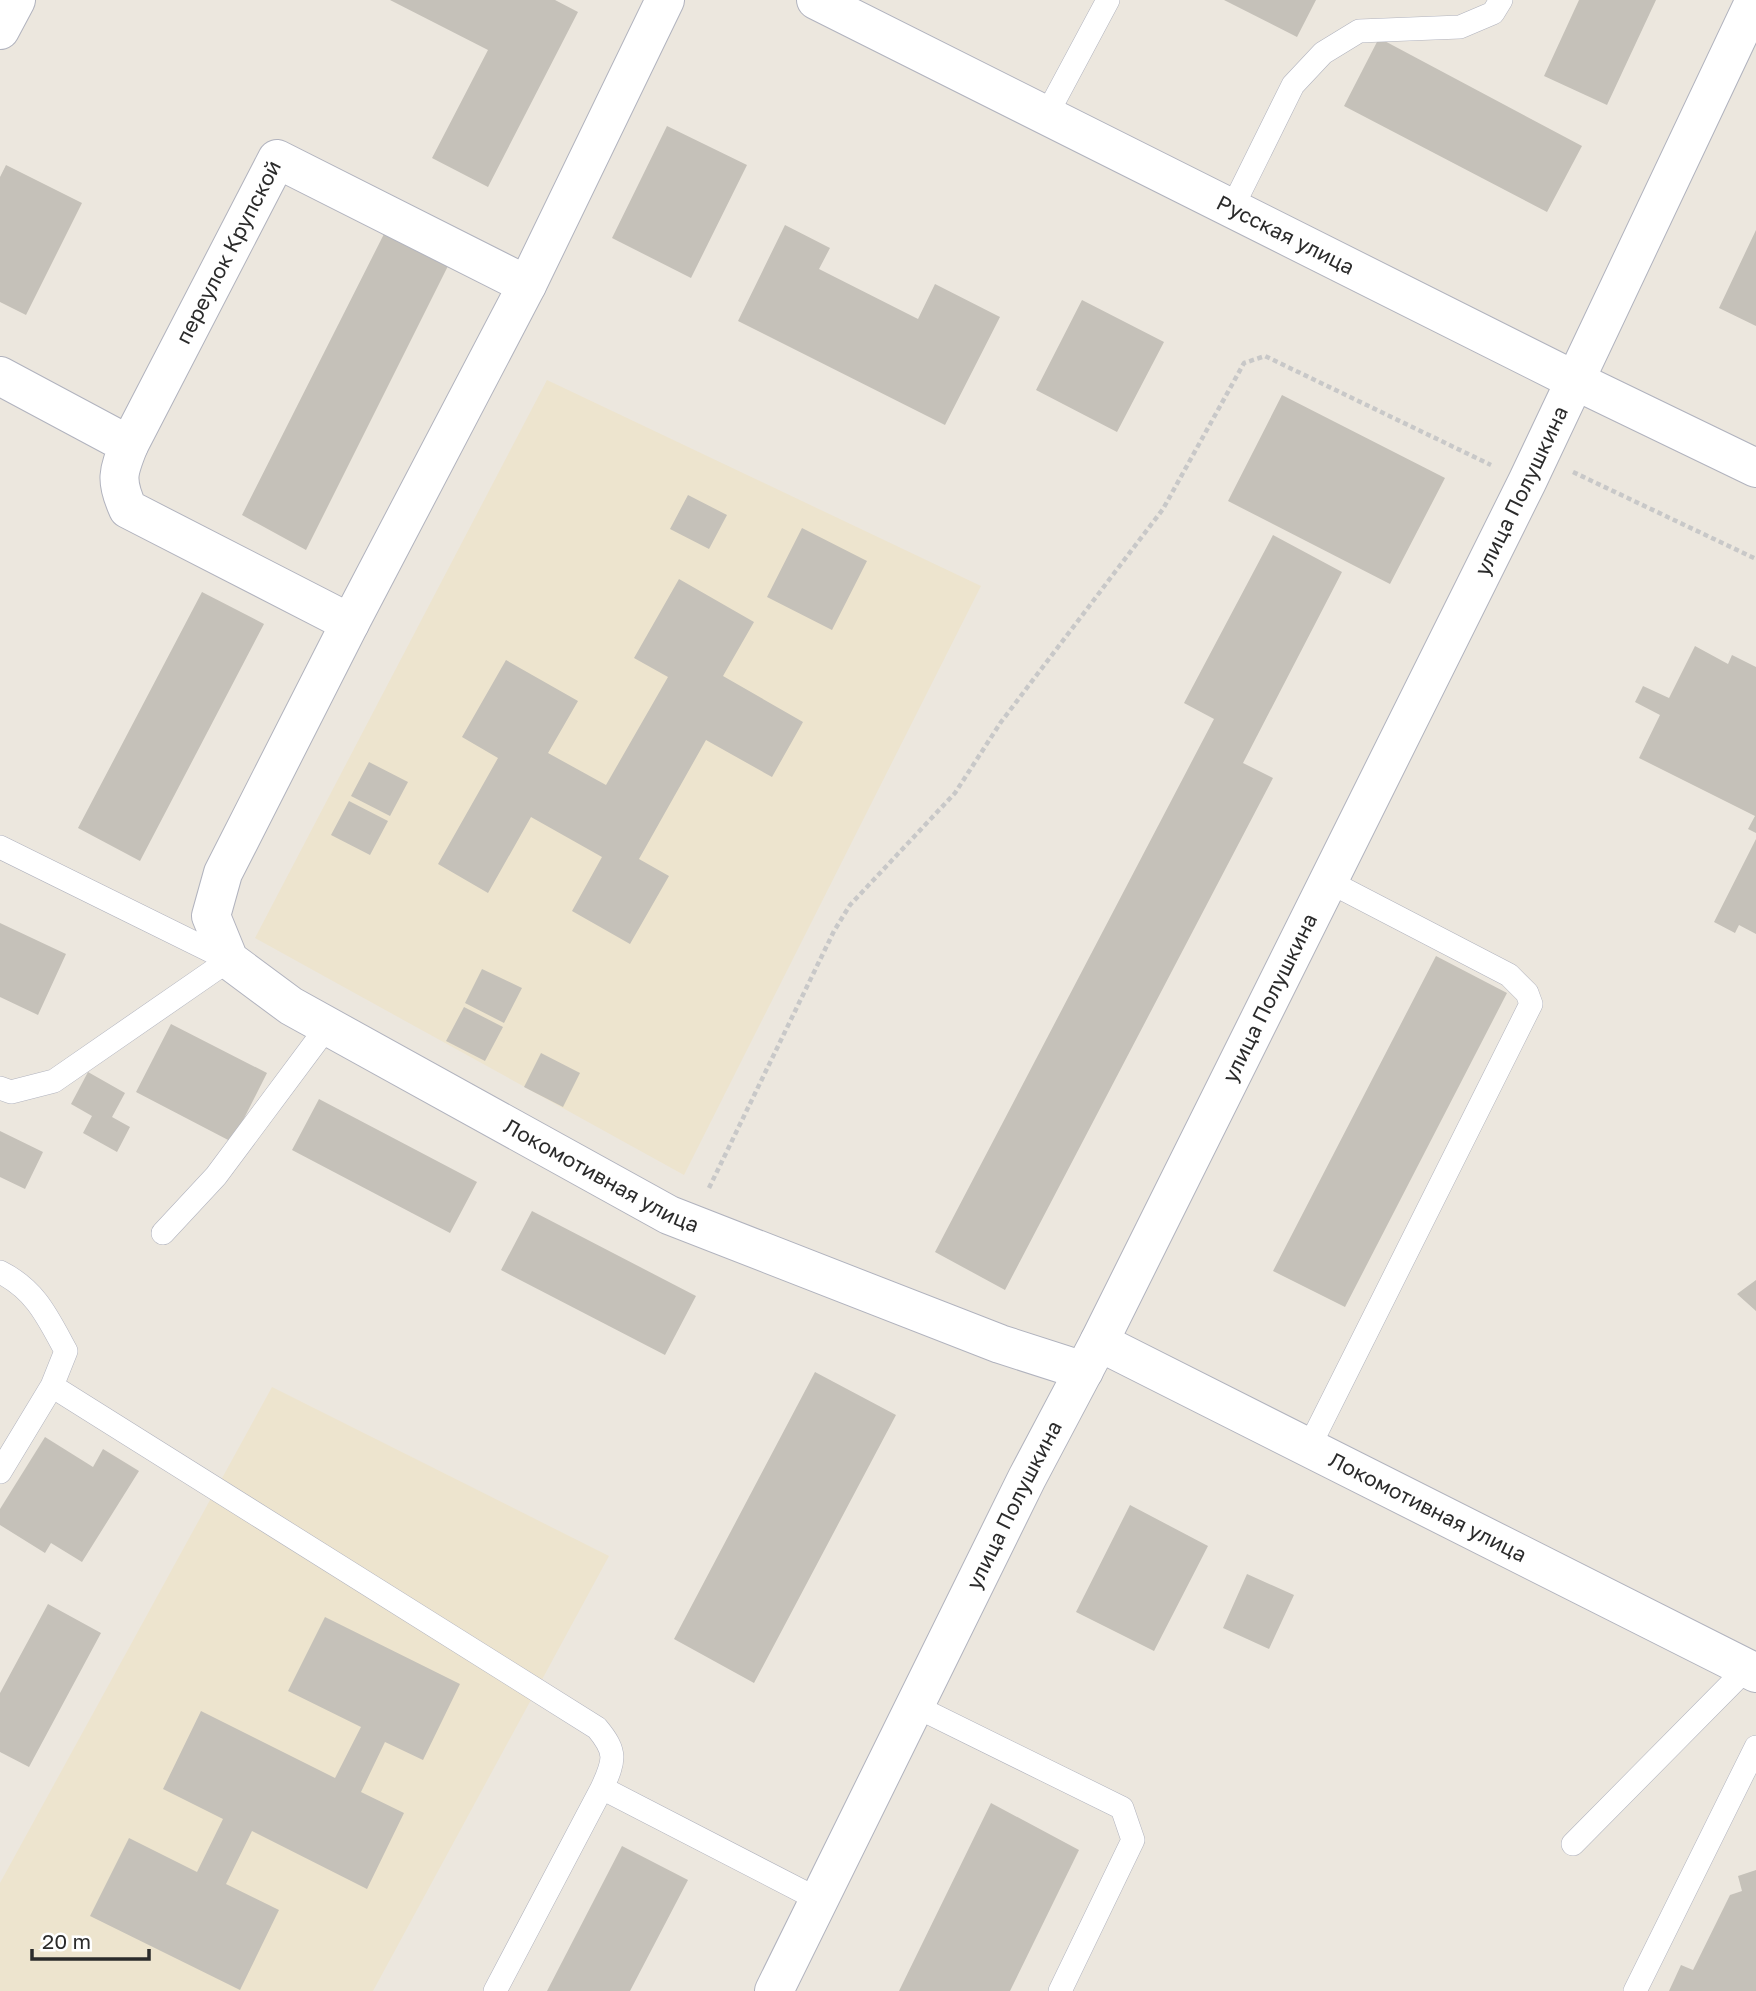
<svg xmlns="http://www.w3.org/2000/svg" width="1756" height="1991" font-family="'Golos Text',sans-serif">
<rect width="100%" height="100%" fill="#ece7de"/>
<path fill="#ede4ce" d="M 547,380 L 981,586 L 684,1175 L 255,938 Z
M 272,1387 L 609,1556 L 373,1991 L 0,1991 L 0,1883 Z"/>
<path fill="#c5c1b9" d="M 390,0 L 555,0 L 578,12 L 488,187 L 432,158 L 488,50 Z
M 1224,0 L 1316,0 L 1297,37 Z
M 1579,0 L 1656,0 L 1607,105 L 1544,76 Z
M 1379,38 L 1582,146 L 1547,212 L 1344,106 Z
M 667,126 L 747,165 L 691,278 L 612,238 Z
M 6,165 L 82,203 L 26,315 L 0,302 L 0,177 Z
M 785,225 L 830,248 L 819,269 L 918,319 L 935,284 L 1000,317 L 945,425 L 738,321 Z
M 386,230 L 449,264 L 306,550 L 242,515 Z
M 1756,230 L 1756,326 L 1719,308 Z
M 1082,300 L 1164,342 L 1117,432 L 1036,390 Z
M 1282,395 L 1445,478 L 1390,584 L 1228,501 Z
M 688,495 L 727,515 L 709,549 L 670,529 Z
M 802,528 L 867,561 L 832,630 L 767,597 Z
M 1273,535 L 1342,572 L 1243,763 L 1273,778 L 1005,1290 L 935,1252 L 1214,719 L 1184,703 Z
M 679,579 L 754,622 L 723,676 L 803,722 L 772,777 L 706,740 L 639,859 L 669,876 L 630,944 L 572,911 L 602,857 L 531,817 L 488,893 L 438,864 L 498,758 L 462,737 L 506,660 L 578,701 L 548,753 L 606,785 L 668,677 L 634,658 Z
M 202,592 L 264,624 L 140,861 L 78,828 Z
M 1695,646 L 1728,664 L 1732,655 L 1756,667 L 1756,833 L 1748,829 L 1755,816 L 1639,758 L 1660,715 L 1635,702 L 1643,686 L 1669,698 Z
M 369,762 L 408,782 L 390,816 L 351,796 Z
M 349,801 L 388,821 L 370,855 L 331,835 Z
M 1756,839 L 1756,934 L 1739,925 L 1735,933 L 1714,922 Z
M 0,923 L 66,954 L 38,1015 L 0,997 Z
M 1436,956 L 1507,993 L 1345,1307 L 1273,1271 Z
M 482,969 L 522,988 L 504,1023 L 465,1003 Z
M 464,1007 L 503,1027 L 485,1061 L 446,1041 Z
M 171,1024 L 267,1073 L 232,1142 L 136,1092 Z
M 541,1053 L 580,1073 L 563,1107 L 524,1087 Z
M 88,1072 L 125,1093 L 112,1117 L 130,1127 L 117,1152 L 83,1133 L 92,1116 L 71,1104 Z
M 319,1099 L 477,1182 L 450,1233 L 292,1150 Z
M 0,1131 L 43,1152 L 25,1189 L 0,1177 Z
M 532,1211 L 696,1296 L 665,1355 L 501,1270 Z
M 1756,1280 L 1756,1311 L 1737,1294 Z
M 815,1372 L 896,1415 L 754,1683 L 674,1639 Z
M 45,1437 L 93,1467 L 103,1449 L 139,1471 L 82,1562 L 51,1543 L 45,1553 L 0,1525 L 0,1509 Z
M 1130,1505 L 1208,1546 L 1154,1651 L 1076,1612 Z
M 1247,1574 L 1294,1595 L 1269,1649 L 1223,1628 Z
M 48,1604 L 101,1633 L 29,1767 L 0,1752 L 0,1693 Z
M 325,1617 L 460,1684 L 423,1760 L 385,1742 L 361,1792 L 404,1813 L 367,1889 L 252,1831 L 226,1884 L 279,1910 L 240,1990 L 90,1916 L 129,1838 L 197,1872 L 223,1819 L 163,1789 L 201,1711 L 335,1778 L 361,1727 L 288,1691 Z
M 991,1803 L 1079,1850 L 1010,1991 L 899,1991 Z
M 622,1846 L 688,1880 L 630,1991 L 547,1991 Z
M 1756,1870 L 1756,1991 L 1669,1991 L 1681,1965 L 1693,1970 L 1730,1895 L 1742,1891 L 1738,1876 Z"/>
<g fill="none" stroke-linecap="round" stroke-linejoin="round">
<defs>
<path id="service" d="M 1047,114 L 1108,0
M 1232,208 L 1293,85 L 1323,53 L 1359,31 L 1460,27 L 1493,13 L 1501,0
M 0,847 L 229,960 L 54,1081 L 11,1092 L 0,1088
M 163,1233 L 216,1176 L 327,1027
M 0,1272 C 36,1290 48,1318 66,1351 L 52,1386 L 0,1472
M 52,1386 L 597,1728 C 617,1752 615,1760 602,1788 L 495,1991
M 1309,1447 L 1531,1004 L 1527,993 L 1509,975 L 1328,881
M 915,1706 L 1122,1808 L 1133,1840 L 1060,1991
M 602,1788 L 819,1900
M 1573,1844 L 1747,1668
M 1635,1991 L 1756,1747"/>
<g id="minor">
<path id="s1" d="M 665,0 L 527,285 L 350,623 L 223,873 L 211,916 L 229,960 L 291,1006 L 669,1215 L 1000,1344 L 1084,1371"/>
<path d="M 0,376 L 129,445 C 118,472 115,480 128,509 L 350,623"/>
<path id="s2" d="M 129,445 L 277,159 L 527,285"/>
<path id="s3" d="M 1099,1342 L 1756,1673"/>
<path id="s4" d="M 774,1991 L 1027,1478 L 1099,1342 L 1527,482 L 1755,0"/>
</g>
<g id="tertiary">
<path id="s5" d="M 816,0 L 1576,381 L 1756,468"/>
</g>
<path id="secondary" d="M 0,30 L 16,0"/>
</defs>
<use href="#service" stroke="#b1b3be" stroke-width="24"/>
<use href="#minor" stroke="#b1b3be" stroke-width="40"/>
<use href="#tertiary" stroke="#b1b3be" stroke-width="40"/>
<use href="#secondary" stroke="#b1b3be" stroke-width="40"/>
<path stroke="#c8c8c8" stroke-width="4.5" stroke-dasharray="5 3.5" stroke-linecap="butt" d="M 1573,472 L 1756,559
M 709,1188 L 834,931 L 850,905 L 955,793 L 1001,722 L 1163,509 L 1244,363 L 1265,356 L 1491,465"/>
<use href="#service" stroke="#fff" stroke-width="23"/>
<use href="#minor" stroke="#fff" stroke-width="38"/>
<use href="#tertiary" stroke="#fff" stroke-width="38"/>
<use href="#secondary" stroke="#fff" stroke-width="38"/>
</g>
<g text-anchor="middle" stroke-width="5" stroke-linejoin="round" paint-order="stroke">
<g font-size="21" fill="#2b2b2b" stroke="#fff">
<text dy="7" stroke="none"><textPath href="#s5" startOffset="525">Русская улица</textPath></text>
<text dy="7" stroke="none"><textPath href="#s2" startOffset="217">переулок Крупской</textPath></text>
<text dy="7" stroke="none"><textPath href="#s4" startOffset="1676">улица Полушкина</textPath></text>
<text dy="7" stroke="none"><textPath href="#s4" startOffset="1110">улица Полушкина</textPath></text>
<text dy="7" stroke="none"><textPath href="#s1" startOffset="1502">Локомотивная улица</textPath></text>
<text dy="7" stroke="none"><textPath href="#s4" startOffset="542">улица Полушкина</textPath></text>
<text dy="7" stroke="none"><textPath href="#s3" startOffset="368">Локомотивная улица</textPath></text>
</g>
</g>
<path d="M32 1949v10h117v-10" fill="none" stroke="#2b2b2b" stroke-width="3.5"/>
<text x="42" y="1949" font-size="21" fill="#2b2b2b" stroke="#ffffff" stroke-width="5" paint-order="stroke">20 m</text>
</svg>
